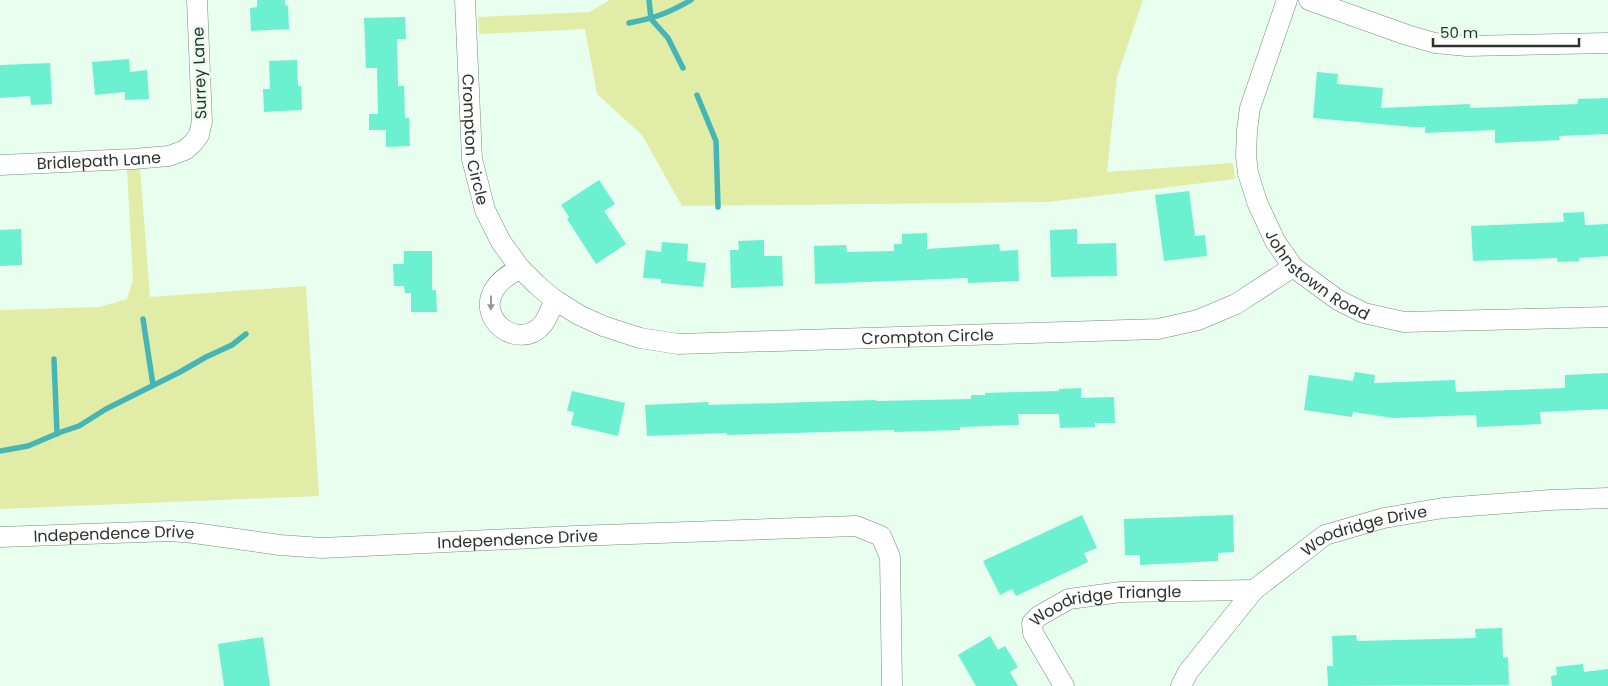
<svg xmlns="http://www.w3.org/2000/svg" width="1608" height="686" font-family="Poppins,sans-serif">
<rect width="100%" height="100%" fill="#e8feee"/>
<path fill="#e1eda6" d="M 610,0 L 1143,0 L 1117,77 L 1107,172 L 1233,163 L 1235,179 L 1048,202 L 682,206 L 642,135 L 597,94 L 585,29 L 479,34 L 478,17 L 589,12 Z
M 140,168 L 150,297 L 306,286 L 319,496 L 0,509 L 0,310 L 100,307 L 127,299 L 133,280 L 127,170 Z"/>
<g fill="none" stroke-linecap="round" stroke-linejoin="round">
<path stroke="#45b6b5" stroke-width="5.5" d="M 649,0 L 651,19 L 668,38 L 683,68
M 629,23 C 655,18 669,13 691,0
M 697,95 L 716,141 L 718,207
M 143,319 L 153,385
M 54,359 L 57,434
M 0,451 L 28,446 L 61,432 L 79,426 L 106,409 L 180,372 L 206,357 L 232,345 L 246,334"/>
</g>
<path fill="#6bf0d0" d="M 257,0 L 285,0 L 285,6 L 288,5 L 289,29 L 251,31 L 250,8 L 257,7 Z
M 405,17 L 406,39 L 397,39 L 398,86 L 404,86 L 405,118 L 409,118 L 410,146 L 386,147 L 386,130 L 369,130 L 369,114 L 378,114 L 377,68 L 366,68 L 364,18 Z
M 129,59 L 130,72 L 147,70 L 149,99 L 125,100 L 125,92 L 95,95 L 92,62 Z
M 297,60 L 298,86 L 301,86 L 302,110 L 264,112 L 263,89 L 270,89 L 269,61 Z
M 50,63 L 52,104 L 31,105 L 30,96 L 0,98 L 0,65 Z
M 1317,72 L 1338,74 L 1337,84 L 1383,88 L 1381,108 L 1470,104 L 1470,108 L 1578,104 L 1578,99 L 1608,98 L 1608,134 L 1559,136 L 1560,140 L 1495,143 L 1495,130 L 1425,133 L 1425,127 L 1413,127 L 1313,118 Z
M 599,180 L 615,204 L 604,211 L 626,244 L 596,264 L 567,219 L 569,217 L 561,205 Z
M 1189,191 L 1195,236 L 1205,235 L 1207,256 L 1164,261 L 1155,195 Z
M 1584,212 L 1585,225 L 1608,224 L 1608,256 L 1579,258 L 1579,261 L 1558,262 L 1557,258 L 1473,261 L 1471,226 L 1564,222 L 1563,213 Z
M 21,229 L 22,265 L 0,266 L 0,230 Z
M 1077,229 L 1077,244 L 1116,243 L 1117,276 L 1051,277 L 1050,230 Z
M 927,233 L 927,249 L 999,244 L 1000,251 L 1018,250 L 1019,281 L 968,283 L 968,278 L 815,284 L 814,246 L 846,245 L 847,252 L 894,251 L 894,244 L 902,244 L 902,234 Z
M 764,240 L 764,256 L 782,256 L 783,286 L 731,288 L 730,250 L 739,250 L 738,241 Z
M 662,242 L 688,244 L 687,261 L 706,263 L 703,287 L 661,283 L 661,279 L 643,278 L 646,250 L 661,252 Z
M 404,251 L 432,251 L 432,290 L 436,290 L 437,312 L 411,312 L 411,293 L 405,293 L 404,286 L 394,286 L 393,264 L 404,264 Z
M 1355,372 L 1375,375 L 1374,383 L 1455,380 L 1456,392 L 1565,388 L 1565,375 L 1608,373 L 1608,409 L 1540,412 L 1541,424 L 1477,427 L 1476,415 L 1393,418 L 1353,412 L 1352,417 L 1304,410 L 1309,375 L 1353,381 Z
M 1081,388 L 1081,398 L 1114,397 L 1115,423 L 1095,423 L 1095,427 L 1060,428 L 1059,414 L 1018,414 L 1019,425 L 960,427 L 960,430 L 894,432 L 894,430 L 727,435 L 727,433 L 647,436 L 645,405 L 708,402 L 709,405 L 875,400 L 876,401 L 971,399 L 971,395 L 985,395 L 985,393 L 1059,391 L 1059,389 Z
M 572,391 L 625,403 L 618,436 L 571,425 L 574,412 L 567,411 Z
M 1082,515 L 1097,548 L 1084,553 L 1088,562 L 1016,596 L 1012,589 L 1000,595 L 983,561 Z
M 1233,515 L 1234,552 L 1218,553 L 1218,561 L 1140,565 L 1140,555 L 1125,555 L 1124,519 Z
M 1502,628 L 1503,658 L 1508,657 L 1509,685 L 1328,686 L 1327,666 L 1333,666 L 1332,636 L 1356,635 L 1357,641 L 1476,638 L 1475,629 Z
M 990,636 L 998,650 L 1005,646 L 1018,667 L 1010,672 L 1018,686 L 976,686 L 958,655 Z
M 263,637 L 270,686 L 224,686 L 218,644 Z
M 1583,664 L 1584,672 L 1608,669 L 1608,686 L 1552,686 L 1551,676 L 1557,675 L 1556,667 Z"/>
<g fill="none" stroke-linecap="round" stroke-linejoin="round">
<defs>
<g id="street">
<path id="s1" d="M 465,0 L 472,159 L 485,210 L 501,242 L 520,268 L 537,285 L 555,300 L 579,315 L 603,326 L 640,338 L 678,344 L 1158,329 L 1198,320 L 1236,304 L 1293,267"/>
<path id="s2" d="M 1287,0 L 1250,108 L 1247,130 L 1246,156 L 1248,173 L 1257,202 L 1275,241 L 1293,267 L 1338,300 L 1364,313 L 1404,322 L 1608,317"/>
<path d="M 1309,0 L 1407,35 L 1435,43 L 1467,46 L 1608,43"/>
<path id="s3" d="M 0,165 L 133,159 L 169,156 L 185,150 L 193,143 L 199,135 L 202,121 L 197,0"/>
<path d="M 520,268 C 512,273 501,279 496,287 C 473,318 519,353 543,324 C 548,317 551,308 555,300"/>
<path id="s4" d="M 0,537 L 171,531 L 194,533 L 280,545 L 322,548 L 575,536 L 856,526 L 881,536 L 890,557 L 892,686"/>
<path id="s5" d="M 1064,686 L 1033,633 L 1032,623 L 1039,616 L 1069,599 L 1121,592 L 1254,590"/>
<path id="s6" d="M 1181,686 L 1188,672 L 1254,590 L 1325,535 L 1384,518 L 1443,508 L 1550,500 L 1608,498"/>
</g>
</defs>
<use href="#street" stroke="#738c7b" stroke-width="21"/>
<use href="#street" stroke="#fff" stroke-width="20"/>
</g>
<defs><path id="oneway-solid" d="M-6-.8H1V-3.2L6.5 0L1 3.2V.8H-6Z" transform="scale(1.25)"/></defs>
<use fill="#949a96" href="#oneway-solid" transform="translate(491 303) rotate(91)"/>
<g text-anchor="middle" stroke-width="5" stroke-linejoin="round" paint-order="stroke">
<g font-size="16" fill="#2a342d" stroke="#e8feee">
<text transform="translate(199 73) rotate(-92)" y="6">Surrey Lane</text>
<text dy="6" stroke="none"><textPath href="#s1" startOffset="140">Crompton Circle</textPath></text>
<text dy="6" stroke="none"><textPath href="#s3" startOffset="99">Bridlepath Lane</textPath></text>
<text dy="6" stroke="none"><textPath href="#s2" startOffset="308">Johnstown Road</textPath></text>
<text dy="6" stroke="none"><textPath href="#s1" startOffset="709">Crompton Circle</textPath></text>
<text dy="6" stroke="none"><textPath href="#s6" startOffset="249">Woodridge Drive</textPath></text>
<text dy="6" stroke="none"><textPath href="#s4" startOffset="114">Independence Drive</textPath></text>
<text dy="6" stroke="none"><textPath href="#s4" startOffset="519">Independence Drive</textPath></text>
<text dy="6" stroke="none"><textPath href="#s5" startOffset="150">Woodridge Triangle</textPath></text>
</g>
</g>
<path d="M1433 38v8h146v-8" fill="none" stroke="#2a342d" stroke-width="2.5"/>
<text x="1440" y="38" font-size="15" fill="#2a342d" stroke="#e8feee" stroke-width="4" paint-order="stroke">50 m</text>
</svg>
